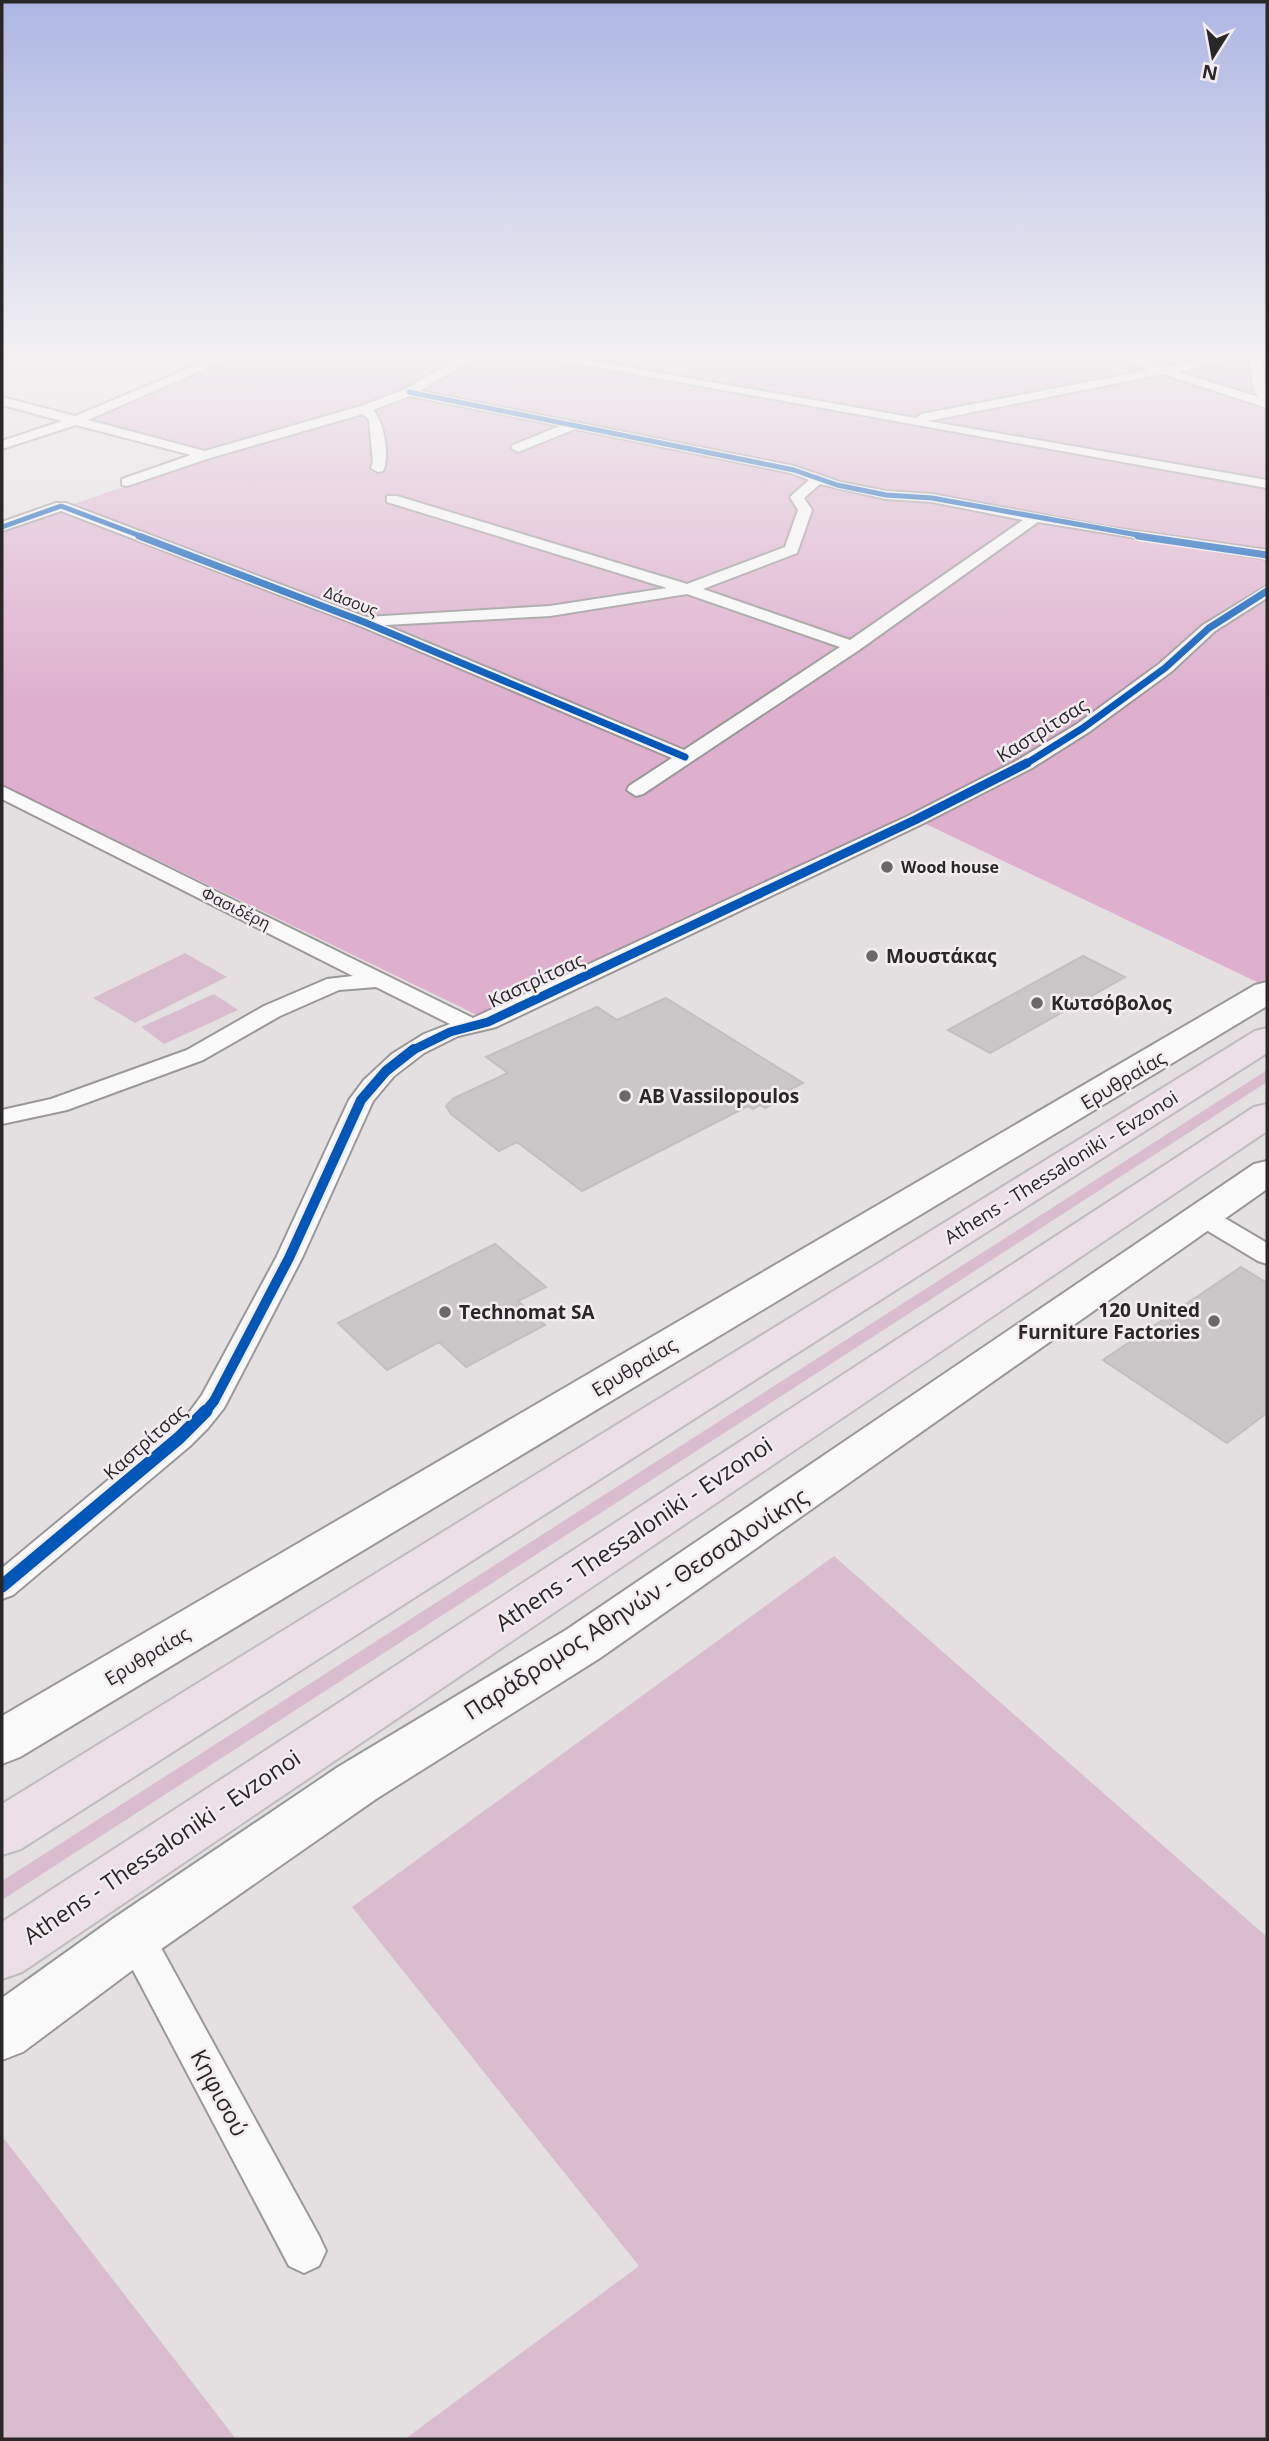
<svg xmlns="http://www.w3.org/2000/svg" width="1269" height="2441" font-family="'Open Sans',sans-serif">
<rect width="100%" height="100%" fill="#e4e0e2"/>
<path fill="#d9bcce" d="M 185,953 L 227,977 L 135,1023 L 93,998 Z
M 214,994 L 238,1010 L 164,1044 L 141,1027 Z
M 1267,1070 L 1267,1082 L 2,1900 L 2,1881 Z
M 834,1556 L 1267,1937 L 1267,2439 L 405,2439 L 639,2266 L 352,1907 Z
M 2,2136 L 236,2439 L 2,2439 Z"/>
<path fill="#deb0ce" d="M 236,356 L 1120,356 L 1161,370 L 1255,356 L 1257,382 L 1267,384 L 1267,981 L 1261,984 L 907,815 L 479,1016 L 2,785 L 2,529 L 215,455 L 90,419 Z"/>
<path fill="#cbc7c9" stroke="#c2bfc1" stroke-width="2" d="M 1083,956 L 1125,977 L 990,1053 L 948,1030 Z
M 666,998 L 803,1083 L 791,1089 L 795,1091 L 790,1095 L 765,1108 L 760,1105 L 753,1109 L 748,1106 L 582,1191 L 517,1142 L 499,1151 L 451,1114 L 446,1106 L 454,1098 L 508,1073 L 486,1057 L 597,1007 L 617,1020 Z
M 495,1244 L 546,1287 L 518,1301 L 545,1325 L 466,1367 L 439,1342 L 387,1370 L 338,1323 Z
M 1241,1267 L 1267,1283 L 1267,1413 L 1227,1443 L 1103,1360 Z"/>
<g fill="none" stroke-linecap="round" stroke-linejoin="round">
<defs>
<path id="street" d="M 218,356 L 235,356 L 88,420 L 205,451 L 361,406 L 405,389 L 462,356 L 477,356 L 420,391 L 794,466 L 840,482 L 886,491 L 932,494 L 1106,527 L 1267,550 L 1267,559 L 1038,522 L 859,650 L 643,794 L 636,796 L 627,790 L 629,786 L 672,758 L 358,625 L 61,511 L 2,531 L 2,522 L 56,503 L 66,503 L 366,617 L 550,606 L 667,588 L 387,502 L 387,496 L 397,496 L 687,584 L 785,547 L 798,510 L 790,497 L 809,480 L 791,473 L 575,429 L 518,452 L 511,448 L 513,445 L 560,426 L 410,396 L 373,410 C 384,421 390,457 383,471 L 378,472 L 371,468 L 373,462 L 369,420 L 363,414 L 210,458 L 127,486 L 122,485 L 122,479 L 191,455 L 76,425 L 2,449 L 2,441 L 62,421 L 2,405 L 2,397 L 75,416 ZM 820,484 L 886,499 L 932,502 L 1023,520 L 850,640 L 703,589 L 797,553 L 812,510 L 804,498 ZM 687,594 L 840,647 L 684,750 L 385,625 L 550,616 Z
M 534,356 L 562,356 L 916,418 L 922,414 L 1149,370 L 1111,356 L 1130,356 L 1164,367 L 1219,356 L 1245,356 L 1178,372 L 1259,397 L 1254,392 L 1249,356 L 1261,356 L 1267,392 L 1267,408 L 1163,374 L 928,421 L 1267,480 L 1267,488 Z
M 1267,586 L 1267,598 L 1215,631 L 1171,672 L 1089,732 L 1032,768 L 922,824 L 496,1027 L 458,1036 L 424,1053 L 394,1076 L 373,1101 L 302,1258 L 224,1408 L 208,1428 L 190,1446 L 13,1595 L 2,1599 L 2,1568 L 188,1414 L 202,1395 L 276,1258 L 349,1100 L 364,1080 L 392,1054 L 424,1034 L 450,1024 L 376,987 L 339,990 L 280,1016 L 203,1060 L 67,1110 L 2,1124 L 2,1110 L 51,1099 L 187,1050 L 264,1006 L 327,979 L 353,976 L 2,799 L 2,786 L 473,1018 L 908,816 L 1018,760 L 1077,724 L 1159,664 L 1203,625 Z
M 1202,1208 L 1211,1210 L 1267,1243 L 1267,1264 L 1258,1261 L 1193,1222 L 1189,1216 L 1193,1210 Z
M 134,1918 L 148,1924 L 319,2236 L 326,2251 L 319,2266 L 304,2273 L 289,2266 L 115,1936 L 120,1924 Z"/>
<path id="secondary" d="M 1267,982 L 1267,1006 L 20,1757 L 2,1764 L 2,1716 L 1255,985 Z
M 1267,1161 L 1267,1189 L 600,1658 L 376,1799 L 154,1954 L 23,2052 L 2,2060 L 2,1998 L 114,1918 L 338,1767 L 566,1630 L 1254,1164 Z"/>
<path id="highway" d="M 1267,1028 L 1267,1053 L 21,1849 L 2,1855 L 2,1804 L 1255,1031 Z
M 1267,1104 L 1267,1131 L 22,1972 L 2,1979 L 2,1922 L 1254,1107 Z"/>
</defs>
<use href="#street" stroke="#9b9899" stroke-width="4"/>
<use href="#secondary" stroke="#9b9899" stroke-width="4"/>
<use href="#highway" stroke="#bfbcbe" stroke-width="4"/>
<use href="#street" fill="#fbfafb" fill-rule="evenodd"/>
<use href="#secondary" fill="#fbfafb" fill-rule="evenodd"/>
<use href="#highway" fill="#ecdfe7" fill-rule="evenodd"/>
<defs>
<path id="cycleway-far4" d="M 409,392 L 794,470 L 837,485 L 886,495 L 932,498 L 1149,537
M 2,527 L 61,506 L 143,537"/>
<path id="cycleway-far3" d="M 139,536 L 364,622 L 685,757
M 1138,536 L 1267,555
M 1024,765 L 1083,728 L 1165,668 L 1209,628 L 1267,591"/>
<path id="cycleway-far2" d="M 411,1051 L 450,1032 L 488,1022 L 915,820 L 1027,763"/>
<path id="cycleway-far1" d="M 205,1412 L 214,1401 L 289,1258 L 361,1100 L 386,1071 L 414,1049"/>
<path id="cycleway" d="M 2,1586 L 179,1438 L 206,1411"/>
</defs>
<use href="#cycleway-far4" stroke="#f3ecf0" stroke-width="7"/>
<use href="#cycleway-far3" stroke="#f3ecf0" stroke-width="10"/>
<use href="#cycleway-far2" stroke="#f3ecf0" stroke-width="12"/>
<use href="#cycleway-far1" stroke="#f3ecf0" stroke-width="15"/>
<use href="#cycleway" stroke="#f3ecf0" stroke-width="18"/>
<use href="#cycleway-far4" stroke="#0057b8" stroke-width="5"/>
<use href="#cycleway-far3" stroke="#0057b8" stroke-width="7"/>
<use href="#cycleway-far2" stroke="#0057b8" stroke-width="9"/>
<use href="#cycleway-far1" stroke="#0057b8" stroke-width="10"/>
<use href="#cycleway" stroke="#0057b8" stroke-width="13"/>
</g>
<linearGradient id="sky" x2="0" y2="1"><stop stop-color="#adb6e4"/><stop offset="0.51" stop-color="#f3f1f2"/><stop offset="1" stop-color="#f3f1f2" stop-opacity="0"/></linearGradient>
<rect width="1269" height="698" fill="url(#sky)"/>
<g fill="#6b686a" stroke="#f3ecf0" stroke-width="2.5">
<circle cx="887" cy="867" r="7"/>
<circle cx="872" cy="956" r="7"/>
<circle cx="1037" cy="1003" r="7"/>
<circle cx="625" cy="1096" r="7"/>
<circle cx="445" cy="1312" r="7"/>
<circle cx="1214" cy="1321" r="7"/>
</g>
<g text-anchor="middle" stroke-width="5" stroke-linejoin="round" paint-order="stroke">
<g font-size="16" fill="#2a2729" stroke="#f3ecf0">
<text transform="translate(351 601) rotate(21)" y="6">Δάσους</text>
<text transform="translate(236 908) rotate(26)" y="6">Φασιδέρη</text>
</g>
<g font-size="16" font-weight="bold" fill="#2a2729" stroke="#f3ecf0" text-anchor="start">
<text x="901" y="873">Wood house</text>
</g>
<g font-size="19" fill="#2a2729" stroke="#f3ecf0">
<text transform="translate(1042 730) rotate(-32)" y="7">Καστρίτσας</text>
<text transform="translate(536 980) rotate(-25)" y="7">Καστρίτσας</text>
<text transform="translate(1123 1080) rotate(-31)" y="7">Ερυθραίας</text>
<text transform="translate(1061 1167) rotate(-32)" y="7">Athens - Thessaloniki - Evzonoi</text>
<text transform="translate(634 1367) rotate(-31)" y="7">Ερυθραίας</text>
<text transform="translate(145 1442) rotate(-41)" y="7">Καστρίτσας</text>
<text transform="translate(147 1656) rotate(-31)" y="7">Ερυθραίας</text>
</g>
<g font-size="19" font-weight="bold" fill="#2a2729" stroke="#f3ecf0" text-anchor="start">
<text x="886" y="963">Μουστάκας</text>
<text x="1051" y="1010">Κωτσόβολος</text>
<text x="639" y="1103">AB Vassilopoulos</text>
<text x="1200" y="1317" text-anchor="end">120 United<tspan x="1200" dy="22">Furniture Factories</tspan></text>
<text x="459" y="1319">Technomat SA</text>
</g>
<g font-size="23" fill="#2a2729" stroke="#f3ecf0">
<text transform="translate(634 1534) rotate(-34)" y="8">Athens - Thessaloniki - Evzonoi</text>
<text transform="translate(636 1604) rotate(-33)" y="8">Παράδρομος Αθηνών - Θεσσαλονίκης</text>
<text transform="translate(162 1847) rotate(-34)" y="8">Athens - Thessaloniki - Evzonoi</text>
<text transform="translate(219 2093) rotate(62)" y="8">Κηφισού</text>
</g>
</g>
<rect width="1269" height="2441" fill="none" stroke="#2a2729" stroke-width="7"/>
<g transform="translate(1213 56) rotate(191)" stroke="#f3ecf0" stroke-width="5" paint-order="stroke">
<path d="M0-5L12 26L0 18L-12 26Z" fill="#2a2729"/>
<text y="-10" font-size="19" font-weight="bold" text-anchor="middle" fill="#2a2729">N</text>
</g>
</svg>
